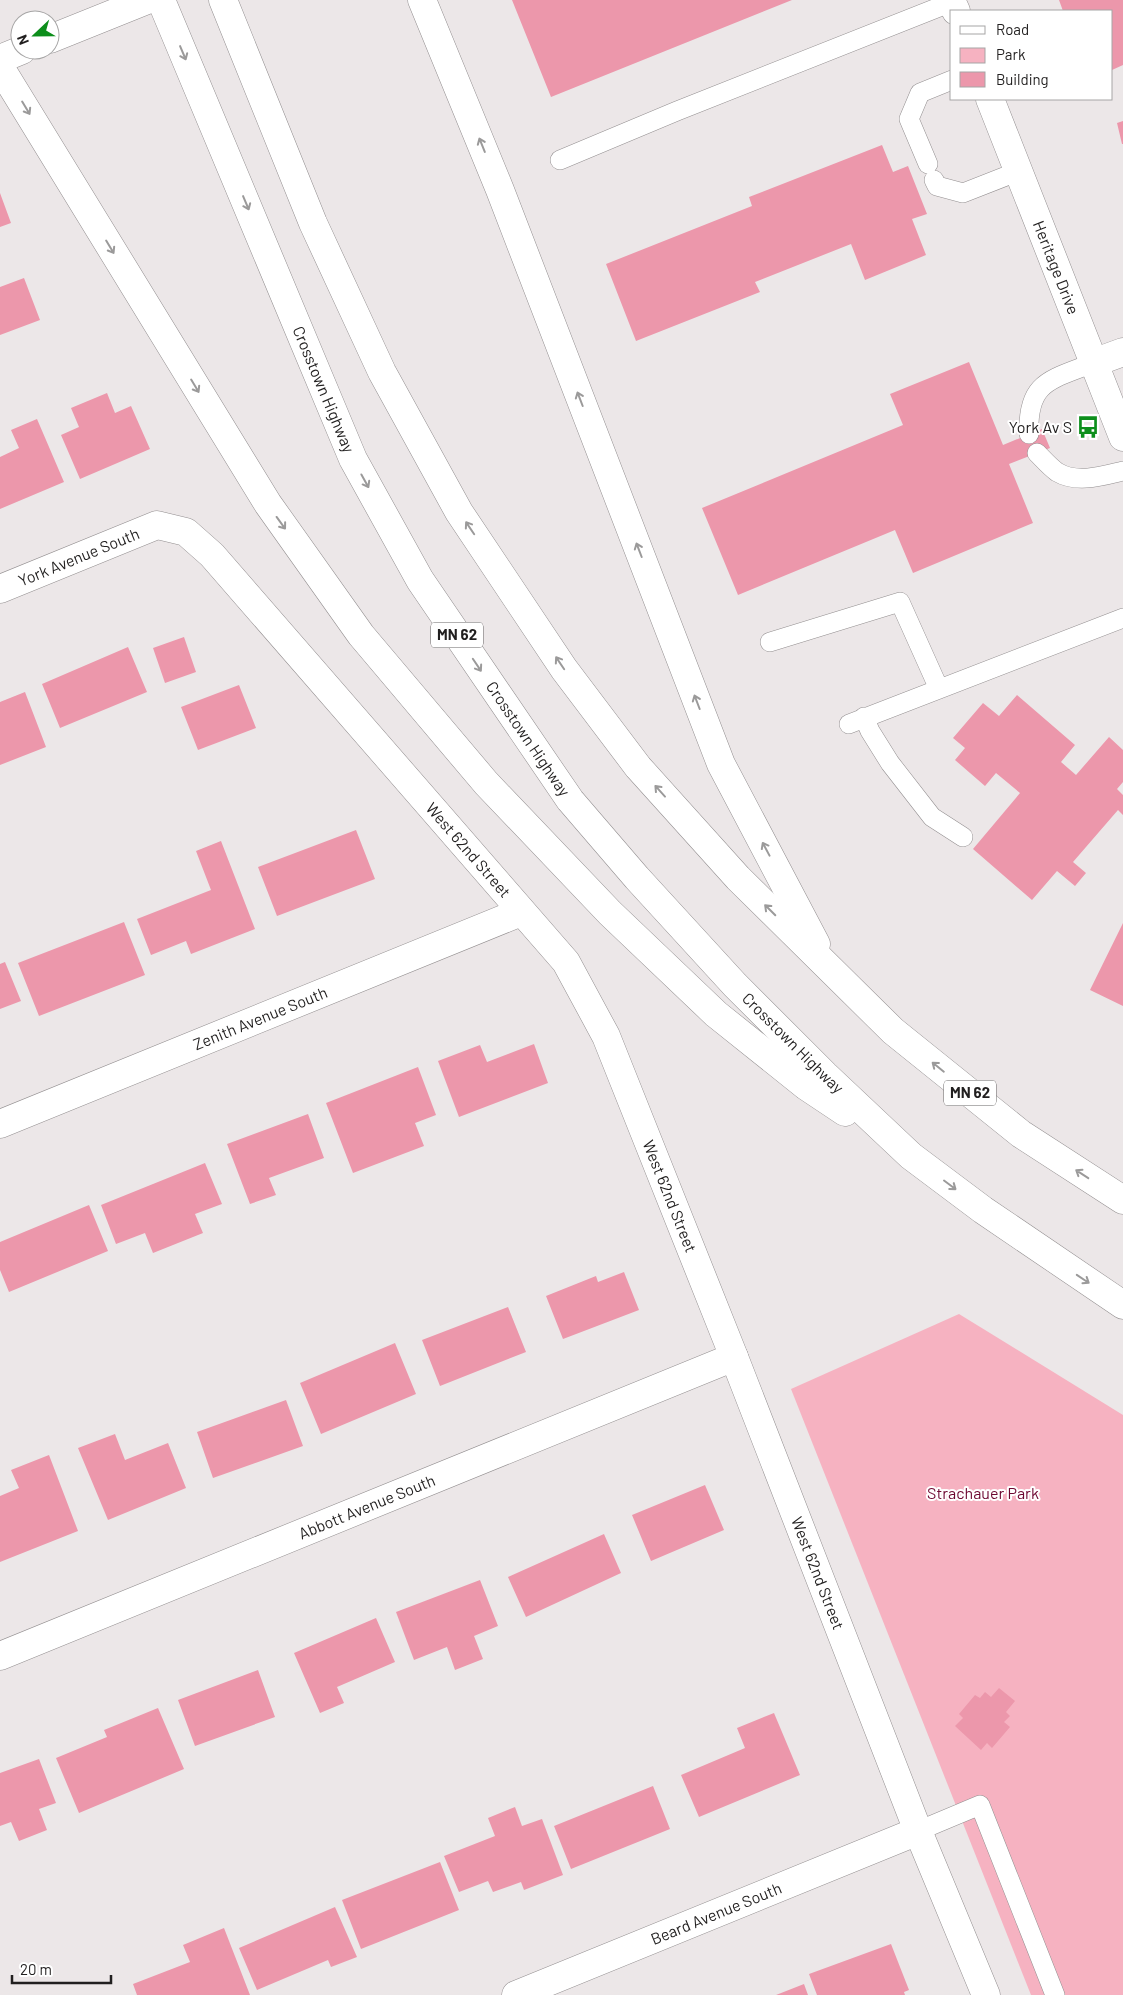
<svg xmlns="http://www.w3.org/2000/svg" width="1123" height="1995" font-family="Barlow,sans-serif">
<rect width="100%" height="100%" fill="#ece7e8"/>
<path fill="#f6b2c1" d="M 959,1314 L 1123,1415 L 1123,1995 L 1031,1995 L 791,1389 Z"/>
<path fill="#ec97ab" d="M 512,0 L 792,0 L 551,97 Z
M 1059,0 L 1123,0 L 1123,65 L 1112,70 L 1112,11 L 1063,11 Z
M 1123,121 L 1123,144 L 1122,144 L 1117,123 Z
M 882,145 L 893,172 L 908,166 L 927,214 L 912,219 L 926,255 L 865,280 L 851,244 L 755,282 L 760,292 L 636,341 L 606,264 L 752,206 L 749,197 Z
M 0,193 L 11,223 L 0,227 Z
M 24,278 L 40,320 L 0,335 L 0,287 Z
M 969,362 L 1003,445 L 1042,429 L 1050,448 L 1009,464 L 1033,523 L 913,573 L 895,530 L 738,595 L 702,508 L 903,425 L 890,394 Z
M 107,393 L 115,413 L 131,406 L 150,449 L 80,479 L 61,435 L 79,427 L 71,408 Z
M 37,419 L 64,482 L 0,509 L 0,457 L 19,448 L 11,430 Z
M 184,637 L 196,672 L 165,683 L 153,648 Z
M 128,647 L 147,692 L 60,728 L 42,684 Z
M 239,685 L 256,728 L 198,750 L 181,707 Z
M 25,692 L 46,747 L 0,765 L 0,702 Z
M 1017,695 L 1075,745 L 1061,762 L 1076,775 L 1109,737 L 1123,750 L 1123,782 L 1117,789 L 1123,795 L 1123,815 L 1118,810 L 1073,862 L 1086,873 L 1075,886 L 1057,871 L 1032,900 L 973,849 L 1020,793 L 996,773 L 985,786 L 955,760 L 965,748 L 953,738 L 983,703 L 999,716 Z
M 356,830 L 375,879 L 277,916 L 258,867 Z
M 221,841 L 255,929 L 191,954 L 186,941 L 151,955 L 137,919 L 211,890 L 196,851 Z
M 124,922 L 145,975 L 39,1016 L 18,963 Z
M 1123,923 L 1123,1006 L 1090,990 Z
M 5,962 L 21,1001 L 0,1009 L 0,964 Z
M 534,1044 L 548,1083 L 459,1117 L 438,1061 L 480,1045 L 487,1062 Z
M 418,1067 L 436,1115 L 415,1123 L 424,1146 L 353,1173 L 326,1103 Z
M 308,1114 L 324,1158 L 269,1178 L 276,1195 L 250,1204 L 227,1144 Z
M 205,1163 L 222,1204 L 195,1214 L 203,1233 L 153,1253 L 145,1233 L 116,1244 L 101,1205 Z
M 89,1205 L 108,1251 L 9,1292 L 0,1270 L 0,1242 Z
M 624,1272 L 639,1310 L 563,1339 L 546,1296 L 596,1276 L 598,1282 Z
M 508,1307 L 526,1352 L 440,1386 L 422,1340 Z
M 395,1343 L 416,1394 L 321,1434 L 300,1383 Z
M 286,1400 L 303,1446 L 213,1478 L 197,1432 Z
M 115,1434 L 125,1460 L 168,1443 L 186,1488 L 108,1520 L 78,1448 Z
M 49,1455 L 78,1531 L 0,1562 L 0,1496 L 19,1488 L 11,1470 Z
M 705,1485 L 724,1530 L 651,1561 L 632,1515 Z
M 604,1534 L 621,1573 L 526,1617 L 508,1577 Z
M 480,1580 L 498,1626 L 474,1636 L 483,1659 L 455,1670 L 447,1647 L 414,1660 L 396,1612 Z
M 376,1618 L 395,1662 L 337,1687 L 344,1703 L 320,1713 L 294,1653 Z
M 258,1670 L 275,1717 L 195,1746 L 178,1700 Z
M 999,1688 L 1015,1701 L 1006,1712 L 1010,1716 L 1004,1722 L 1010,1727 L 992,1748 L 987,1743 L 981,1750 L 955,1726 L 963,1718 L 959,1714 L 975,1695 L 980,1698 L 985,1692 L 991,1697 Z
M 158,1708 L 184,1769 L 79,1813 L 56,1758 L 107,1737 L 104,1730 Z
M 774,1713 L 800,1775 L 699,1817 L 681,1775 L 745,1748 L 737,1728 Z
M 39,1759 L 56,1803 L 39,1809 L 47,1830 L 19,1841 L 11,1822 L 0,1826 L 0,1773 Z
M 653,1786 L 670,1829 L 571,1869 L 554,1826 Z
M 515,1807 L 522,1826 L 542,1819 L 563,1875 L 524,1890 L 521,1882 L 493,1892 L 488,1881 L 459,1892 L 444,1856 L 495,1836 L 488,1818 Z
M 440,1862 L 459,1910 L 361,1949 L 342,1900 Z
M 335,1907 L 357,1957 L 331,1967 L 328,1960 L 257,1990 L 239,1948 Z
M 224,1928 L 250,1995 L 137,1995 L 133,1984 L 190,1962 L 183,1945 Z
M 891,1944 L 909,1990 L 904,1992 L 905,1995 L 817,1995 L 809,1974 Z
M 804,1984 L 808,1995 L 776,1995 Z"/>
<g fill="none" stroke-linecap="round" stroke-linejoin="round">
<defs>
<path id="service" d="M 560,160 L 677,111 L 952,2
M 928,164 L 909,119 L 920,93 L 952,80
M 934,180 L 937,186 L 963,193 L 1019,171
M 1029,434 C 1027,381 1051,380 1093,363
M 1037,453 C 1043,459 1050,467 1057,472 C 1077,484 1102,476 1123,471
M 770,642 L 900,602 L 939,689
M 864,717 L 870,731 L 890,763 L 932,817 L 963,837
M 849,724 L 1123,618
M 918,1831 L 980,1805 L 1055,1995"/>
<g id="minor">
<path d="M 951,0 L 956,11"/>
<path id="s1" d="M 990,99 L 1123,437"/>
<path d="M 1093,363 L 1123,352"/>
<path id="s2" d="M 0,589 L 157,525 L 186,532 L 212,555 L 566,962 L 606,1036 L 734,1357 L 918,1831 L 986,1995"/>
<path id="s3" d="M 0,1124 L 521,912"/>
<path id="s4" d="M 0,1656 L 734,1357"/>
<path id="s5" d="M 516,1995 L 918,1831"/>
</g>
<path id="tertiary" d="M 50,39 L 147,0
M 0,59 L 22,50"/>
<g id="motorway">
<path id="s6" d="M 161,0 L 353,459 L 420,580 L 570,800 L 637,878 L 735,985 L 825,1075 L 911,1156 L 983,1210 L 1123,1305"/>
<path d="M 223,0 L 313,223 L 382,372 L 459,512 L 564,669 L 638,767 L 738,878 L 893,1031 L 1021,1134 L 1123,1200"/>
<path d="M 422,0 L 500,190 L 721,764 L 816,944"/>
<path d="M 0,67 L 268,504 L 361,635 L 486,783 L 610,913 L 716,1014 L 806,1086 L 845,1112"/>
</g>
</defs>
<use href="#service" stroke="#938f90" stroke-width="20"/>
<use href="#minor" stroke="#938f90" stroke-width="29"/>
<use href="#tertiary" stroke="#938f90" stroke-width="29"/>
<use href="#motorway" stroke="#938f90" stroke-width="29"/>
<use href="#service" stroke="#fff" stroke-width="19"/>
<use href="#minor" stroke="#fff" stroke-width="28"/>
<use href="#tertiary" stroke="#fff" stroke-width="28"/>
<use href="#motorway" stroke="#fff" stroke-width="28"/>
</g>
<defs><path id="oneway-shaft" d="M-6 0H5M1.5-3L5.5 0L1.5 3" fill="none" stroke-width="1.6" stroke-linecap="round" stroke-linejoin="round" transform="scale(1.25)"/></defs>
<g stroke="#9b9a9a">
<use href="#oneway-shaft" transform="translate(183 53) rotate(67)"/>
<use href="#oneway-shaft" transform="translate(26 108) rotate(59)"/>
<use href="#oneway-shaft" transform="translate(482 145) rotate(-112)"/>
<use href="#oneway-shaft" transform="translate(246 203) rotate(67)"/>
<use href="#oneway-shaft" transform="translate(110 247) rotate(59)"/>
<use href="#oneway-shaft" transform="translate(195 386) rotate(59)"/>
<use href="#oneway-shaft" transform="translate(580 399) rotate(-111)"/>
<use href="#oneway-shaft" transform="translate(365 481) rotate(61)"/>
<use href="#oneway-shaft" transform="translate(281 523) rotate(54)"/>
<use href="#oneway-shaft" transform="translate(470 528) rotate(-124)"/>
<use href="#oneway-shaft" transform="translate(639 550) rotate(-111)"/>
<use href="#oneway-shaft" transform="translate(560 663) rotate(-124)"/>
<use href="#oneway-shaft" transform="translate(477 665) rotate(56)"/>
<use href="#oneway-shaft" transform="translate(697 702) rotate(-111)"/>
<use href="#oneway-shaft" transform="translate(660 791) rotate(-132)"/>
<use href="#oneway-shaft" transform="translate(766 849) rotate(-118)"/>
<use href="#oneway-shaft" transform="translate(770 910) rotate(-135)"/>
<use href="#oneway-shaft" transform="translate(938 1067) rotate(-141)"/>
<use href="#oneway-shaft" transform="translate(1082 1174) rotate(-147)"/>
<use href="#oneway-shaft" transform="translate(950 1185) rotate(37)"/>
<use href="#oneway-shaft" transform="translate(1083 1279) rotate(34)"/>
</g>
<defs>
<symbol id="bus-bare" viewBox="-9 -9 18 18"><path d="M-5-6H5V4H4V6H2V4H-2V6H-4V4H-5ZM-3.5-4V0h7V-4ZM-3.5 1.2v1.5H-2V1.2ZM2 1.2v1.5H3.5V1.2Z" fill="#0d8e1b" stroke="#fff" stroke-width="2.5" paint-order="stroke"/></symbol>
</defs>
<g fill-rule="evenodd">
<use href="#bus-bare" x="1072" y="411" width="32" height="32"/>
</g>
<g text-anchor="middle" stroke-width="4" stroke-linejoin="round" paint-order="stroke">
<g fill="#fff" stroke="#646262" stroke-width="1">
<rect x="431" y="622.5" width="52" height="25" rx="4"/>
<rect x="944" y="1080.5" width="52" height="25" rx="4"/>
</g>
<g font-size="15" font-weight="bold" fill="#211f1f">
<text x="457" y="640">MN 62</text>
<text x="970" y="1098">MN 62</text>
</g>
<g font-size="16" fill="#211f1f" stroke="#fff">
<text dy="6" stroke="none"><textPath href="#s1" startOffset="181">Heritage Drive</textPath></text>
<text dy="6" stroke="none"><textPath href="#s6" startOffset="422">Crosstown Highway</textPath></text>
<text dy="6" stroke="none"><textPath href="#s2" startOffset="85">York Avenue South</textPath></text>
<text dy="6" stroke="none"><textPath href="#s6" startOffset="828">Crosstown Highway</textPath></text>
<text dy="6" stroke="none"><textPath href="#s2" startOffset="625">West 62nd Street</textPath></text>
<text dy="6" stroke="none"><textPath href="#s3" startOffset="281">Zenith Avenue South</textPath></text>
<text dy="6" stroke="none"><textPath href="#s6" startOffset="1232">Crosstown Highway</textPath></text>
<text dy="6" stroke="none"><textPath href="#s2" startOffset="1030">West 62nd Street</textPath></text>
<text dy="6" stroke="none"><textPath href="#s4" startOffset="396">Abbott Avenue South</textPath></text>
<text dy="6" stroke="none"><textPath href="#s2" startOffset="1435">West 62nd Street</textPath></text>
<text dy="6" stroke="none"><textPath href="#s5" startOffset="216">Beard Avenue South</textPath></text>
</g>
<g font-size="16" fill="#211f1f" stroke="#fff" text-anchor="end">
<text x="1072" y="433">York Av S</text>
</g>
<g font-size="16" fill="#6d0731" stroke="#fff">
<text x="983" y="1499">Strachauer Park</text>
</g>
</g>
<rect x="950" y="10" width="162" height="90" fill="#ffffff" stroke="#a6a5a5"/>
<rect x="960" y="26" width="25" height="8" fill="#ffffff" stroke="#a6a5a5"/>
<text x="996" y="35" font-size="15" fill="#211f1f">Road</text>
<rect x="960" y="48" width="25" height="15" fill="#f6b2c1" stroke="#a6a5a5"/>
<text x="996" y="60" font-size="15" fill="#211f1f">Park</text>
<rect x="960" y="72" width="25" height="15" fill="#ec97ab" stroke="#a6a5a5"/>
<text x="996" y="85" font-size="15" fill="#211f1f">Building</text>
<g transform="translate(35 35) rotate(248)"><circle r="24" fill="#ffffff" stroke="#a6a5a5"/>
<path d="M0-4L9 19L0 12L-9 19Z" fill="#0d8e1b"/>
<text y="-8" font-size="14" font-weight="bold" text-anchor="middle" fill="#211f1f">N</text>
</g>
<path d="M12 1975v8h99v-8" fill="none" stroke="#211f1f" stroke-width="2.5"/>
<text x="20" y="1975" font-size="15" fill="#211f1f" stroke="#ffffff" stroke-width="4" paint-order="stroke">20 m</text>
</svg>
